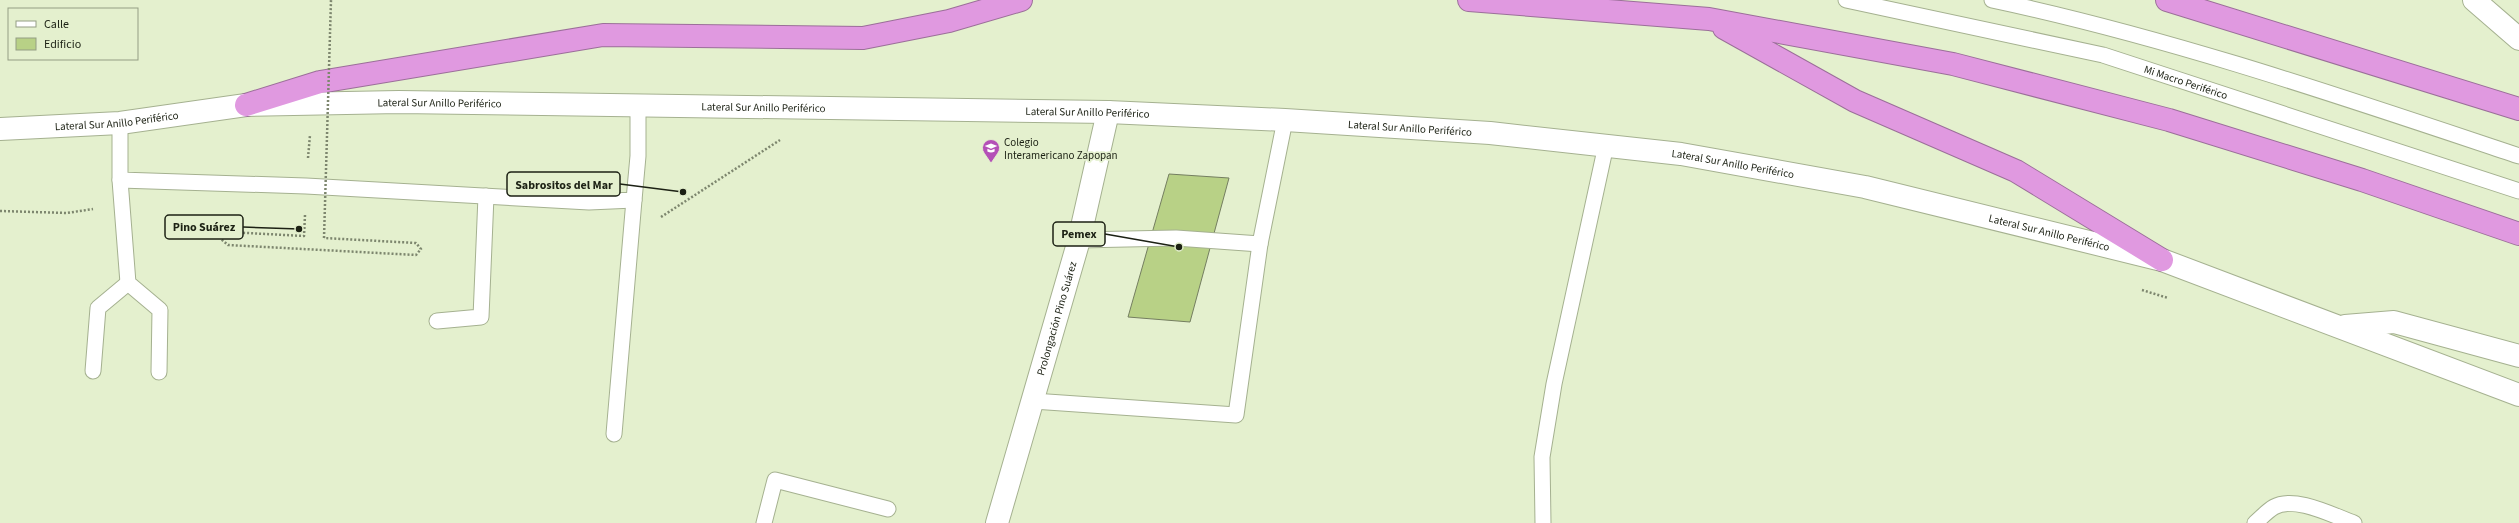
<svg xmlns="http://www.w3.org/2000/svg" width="2519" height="523" font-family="'Source Sans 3',sans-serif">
<rect width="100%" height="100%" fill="#e4f0ce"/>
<path fill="#b8d186" stroke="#747e60" d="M 1169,174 L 1229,178 L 1190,322 L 1128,317 Z"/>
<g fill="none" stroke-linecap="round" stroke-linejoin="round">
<defs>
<g id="lane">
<path id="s1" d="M 1846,0 L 2103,55 L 2519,191"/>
<path d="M 1992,0 C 2171,38 2345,98 2519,156"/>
<path d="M 120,123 L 120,180 L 306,186 L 589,202 L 634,200 L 638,156 L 638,105"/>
<path d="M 120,180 L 128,283 L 160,310 L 159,372"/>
<path d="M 1079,240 L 1176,238 L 1260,244 L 1285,120"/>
<path d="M 437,321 L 481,317 L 486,196"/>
<path d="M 93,371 L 98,308 L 128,283"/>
<path d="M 1033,401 L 1236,415 L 1260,244"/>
<path d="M 614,434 L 634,200"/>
<path d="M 764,523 L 775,480 L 888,509"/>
<path d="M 1543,523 L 1542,457 L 1554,384 L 1606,145"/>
<path d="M 2255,523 C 2261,518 2267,511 2274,507 C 2294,495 2334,516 2354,523"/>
</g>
<g id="street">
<path id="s2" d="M 997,523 L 1079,240 L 1108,112"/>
</g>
<g id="secondary">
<path d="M 2474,0 L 2519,39"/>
<path id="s3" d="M 0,129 L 120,123 L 246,105 L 399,102 L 1108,112 L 1285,120 L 1490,133 L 1681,154 L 1865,187 L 2162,260 L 2519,395"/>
<path d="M 2345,326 L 2394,322 L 2519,356"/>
</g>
<path id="highway" d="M 1469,0 L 1709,19 L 1953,64 L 2169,120 L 2362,180 L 2519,234
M 2167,0 L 2519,109
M 1724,28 L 1855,101 L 2016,171 L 2162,260
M 246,105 L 320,82 L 603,35 L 863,38 L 949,21 L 1021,0"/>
</defs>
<use href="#lane" stroke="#a5b190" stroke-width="17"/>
<use href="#street" stroke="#a5b190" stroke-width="24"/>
<use href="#secondary" stroke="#a5b190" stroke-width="24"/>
<use href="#highway" stroke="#9b6f99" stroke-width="24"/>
<path stroke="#7d866e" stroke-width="2.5" stroke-dasharray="2 2" stroke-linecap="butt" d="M 308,158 L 310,135
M 0,211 L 67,213 L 93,209
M 305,215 L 304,236 L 228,232 L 221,239 L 228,245 L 416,255 L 421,249 L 416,243 L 324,238
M 661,217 L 780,140
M 2142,290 L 2168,298"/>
<use href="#lane" stroke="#fff" stroke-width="15"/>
<use href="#street" stroke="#fff" stroke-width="22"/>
<use href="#secondary" stroke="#fff" stroke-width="22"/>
<use href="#highway" stroke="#e099e0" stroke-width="22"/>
<path stroke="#7d866e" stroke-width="2.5" stroke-dasharray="2 2" stroke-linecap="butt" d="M 324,238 L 331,0"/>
</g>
<defs>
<symbol id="school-pin" viewBox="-11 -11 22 30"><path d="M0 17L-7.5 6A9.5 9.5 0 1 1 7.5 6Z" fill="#b450b7" stroke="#e4f0ce"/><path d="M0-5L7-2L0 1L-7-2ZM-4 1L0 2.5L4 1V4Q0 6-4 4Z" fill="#fff"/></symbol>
</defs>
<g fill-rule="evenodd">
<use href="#school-pin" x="981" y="138" width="20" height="27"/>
</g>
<g text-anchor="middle" stroke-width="3.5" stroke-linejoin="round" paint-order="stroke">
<g font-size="11" fill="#1c2114" stroke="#e4f0ce">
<text dy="4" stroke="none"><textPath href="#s1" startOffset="350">Mi Macro Periférico</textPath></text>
<text dy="4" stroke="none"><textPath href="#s3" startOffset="441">Lateral Sur Anillo Periférico</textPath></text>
<text dy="4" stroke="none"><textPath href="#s3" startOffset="765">Lateral Sur Anillo Periférico</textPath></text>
<text dy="4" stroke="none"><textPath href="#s3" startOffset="1089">Lateral Sur Anillo Periférico</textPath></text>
<text dy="4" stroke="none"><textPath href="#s3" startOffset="117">Lateral Sur Anillo Periférico</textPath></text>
<text dy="4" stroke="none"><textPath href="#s3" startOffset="1412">Lateral Sur Anillo Periférico</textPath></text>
<text dy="4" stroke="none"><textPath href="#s3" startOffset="1737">Lateral Sur Anillo Periférico</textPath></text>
<text dy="4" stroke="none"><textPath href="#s3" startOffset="2061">Lateral Sur Anillo Periférico</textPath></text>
<text dy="4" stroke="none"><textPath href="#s2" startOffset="213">Prolongación Pino Suárez</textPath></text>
</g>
<g font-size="11" fill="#1c2114" stroke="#e4f0ce" text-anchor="start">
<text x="1004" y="146">Colegio<tspan x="1004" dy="13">Interamericano Zapopan</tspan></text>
</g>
</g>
<path fill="none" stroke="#1c2114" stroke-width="1.5" d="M683 192L620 184M299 229L243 227M1179 247L1105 234"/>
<g fill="#1c2114" stroke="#e4f0ce" stroke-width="1.5">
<circle cx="683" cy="192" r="4"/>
<circle cx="299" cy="229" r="4"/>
<circle cx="1179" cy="247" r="4"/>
</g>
<g fill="#e4f0ce" stroke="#1c2114" stroke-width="1.5">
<rect x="507" y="172" width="113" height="24" rx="4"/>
<rect x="165" y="215" width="78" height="24" rx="4"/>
<rect x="1053" y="222" width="52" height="24" rx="4"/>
</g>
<g font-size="12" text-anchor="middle" font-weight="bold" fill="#1c2114">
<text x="564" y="189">Sabrositos del Mar</text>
<text x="204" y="231">Pino Suárez</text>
<text x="1079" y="238">Pemex</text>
</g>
<rect x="8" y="8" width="130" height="52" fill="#e4f0ce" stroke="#949d84"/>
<rect x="16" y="21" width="20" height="6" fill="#ffffff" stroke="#949d84"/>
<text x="44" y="28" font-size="12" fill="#1c2114">Calle</text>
<rect x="16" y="38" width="20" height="12" fill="#b8d186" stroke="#949d84"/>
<text x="44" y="48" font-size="12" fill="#1c2114">Edificio</text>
</svg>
